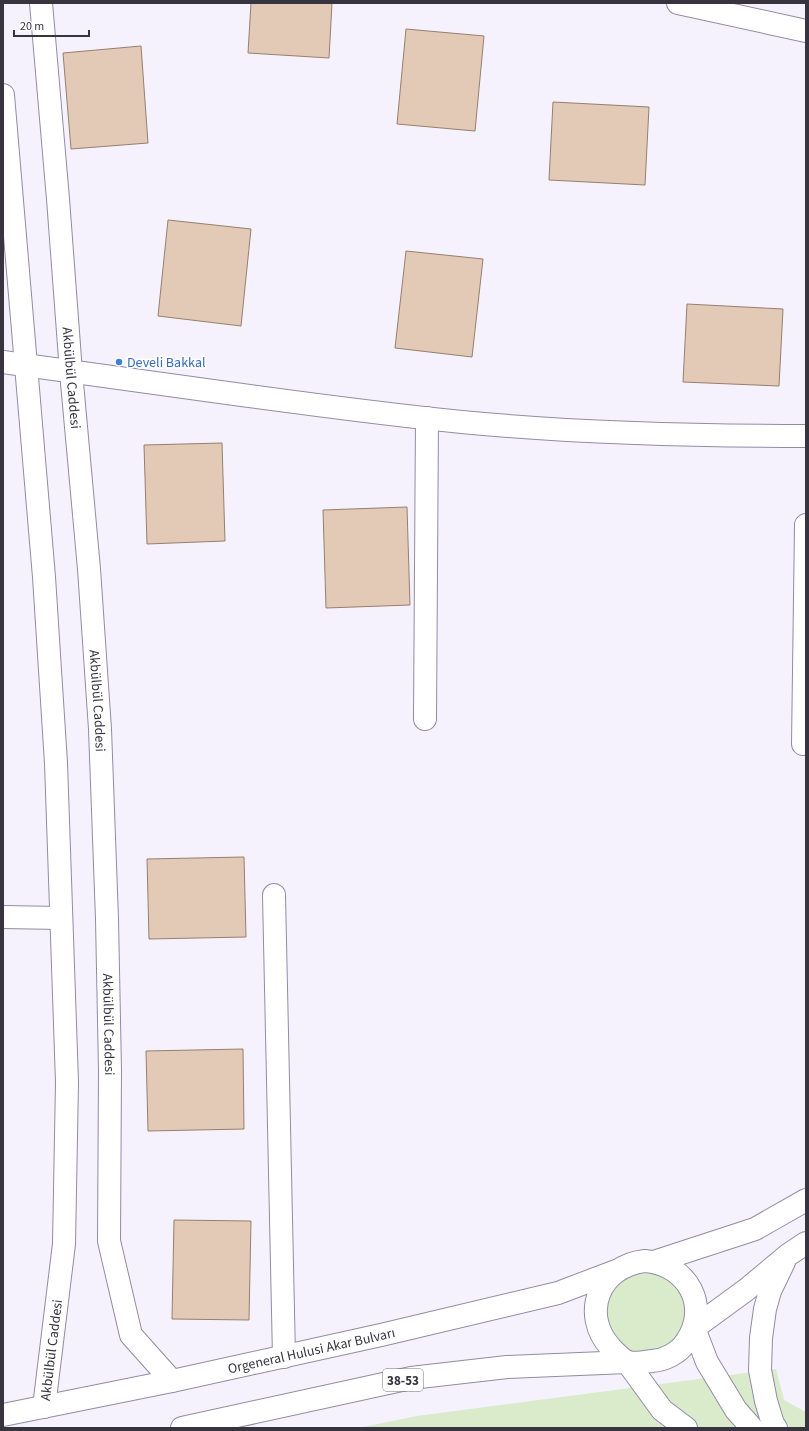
<svg xmlns="http://www.w3.org/2000/svg" width="809" height="1431" font-family="'Source Sans 3',sans-serif">
<rect width="100%" height="100%" fill="#f5f2fd"/>
<path fill="#daebcc" d="M 638,1274 C 643,1274 648,1273 653,1274 C 675,1279 691,1299 686,1322 C 685,1330 677,1339 673,1346 L 634,1354 L 612,1339 L 605,1313 L 608,1300 L 615,1288 L 625,1279 Z
M 776,1369 L 784,1400 L 806,1412 L 806,1428 L 358,1428 L 417,1416 Z"/>
<path fill="#e3cab7" stroke="#967f6d" d="M 251,3 L 332,3 L 329,58 L 248,53 Z
M 406,29 L 484,36 L 475,131 L 397,124 Z
M 141,46 L 148,143 L 71,149 L 63,53 Z
M 553,102 L 649,107 L 645,185 L 549,180 Z
M 168,220 L 251,229 L 241,326 L 158,316 Z
M 406,251 L 483,259 L 472,357 L 395,348 Z
M 687,304 L 783,309 L 779,386 L 683,382 Z
M 222,443 L 225,541 L 147,544 L 144,445 Z
M 407,507 L 410,605 L 326,608 L 323,510 Z
M 244,857 L 246,937 L 149,939 L 147,859 Z
M 243,1049 L 244,1129 L 148,1131 L 146,1051 Z
M 174,1220 L 251,1221 L 249,1320 L 172,1319 Z"/>
<g fill="none" stroke-linecap="round" stroke-linejoin="round">
<defs>
<g id="minor">
<path id="s1" d="M 41,3 L 58,199 L 71,372 L 89,569 L 100,729 L 107,919 L 110,1071 L 109,1241 L 131,1335 L 172,1381"/>
<path d="M 678,3 L 806,31"/>
<path d="M 3,95 L 44,577 L 56,763 L 67,1082 L 64,1244 L 44,1407"/>
<path d="M 3,362 C 75,372 148,382 220,392 C 300,403 381,414 462,422 C 576,433 691,436 806,436"/>
<path d="M 425,719 L 427,418"/>
<path d="M 803,744 L 806,525"/>
<path d="M 274,895 L 284,1357"/>
<path d="M 3,917 L 61,918"/>
<path d="M 627,1362 L 662,1410 L 686,1428"/>
</g>
<g id="major">
<path d="M 645,1261 C 687,1264 711,1306 686,1342 C 679,1353 665,1360 652,1361 C 645,1362 635,1364 628,1362 C 622,1360 615,1352 611,1348 C 580,1314 599,1266 645,1261 Z"/>
<path d="M 654,1262 L 755,1229 L 806,1200"/>
<path id="s2" d="M 3,1415 L 172,1381 L 381,1335 L 558,1293 L 616,1271"/>
<path d="M 182,1428 L 411,1378 L 507,1367 L 627,1362"/>
<path d="M 752,1428 L 736,1410 L 707,1362 L 694,1328 L 746,1290 L 788,1255 L 806,1243"/>
<path d="M 776,1428 L 773,1424 L 766,1401 L 760,1370 L 761,1338 L 765,1309 L 770,1291 L 784,1262"/>
</g>
</defs>
<use href="#minor" stroke="#928ba5" stroke-width="24"/>
<use href="#major" stroke="#928ba5" stroke-width="24"/>
<use href="#minor" stroke="#fff" stroke-width="22"/>
<use href="#major" stroke="#fff" stroke-width="22"/>
</g>
<circle fill="#3f7fe0" stroke="#fff" stroke-width="1.5" cx="119" cy="362" r="4"/>
<g text-anchor="middle" stroke-width="3.5" stroke-linejoin="round" paint-order="stroke">
<rect fill="#fff" stroke="#737179" stroke-width="1" x="383" y="1369" width="40" height="22" rx="3"/>
<g font-size="13" font-weight="bold" fill="#37343f">
<text x="403" y="1385">38-53</text>
</g>
<g font-size="14" fill="#366cbe" stroke="#fff" text-anchor="start">
<text x="127" y="367">Develi Bakkal</text>
</g>
<g font-size="14" fill="#37343f" stroke="#fff">
<text dy="5" stroke="none"><textPath href="#s1" startOffset="376">Akbülbül Caddesi</textPath></text>
<text dy="5" stroke="none"><textPath href="#s1" startOffset="700">Akbülbül Caddesi</textPath></text>
<text dy="5" stroke="none"><textPath href="#s1" startOffset="1024">Akbülbül Caddesi</textPath></text>
<text transform="translate(51 1350) rotate(-83)" y="5">Akbülbül Caddesi</text>
<text dy="5" stroke="none"><textPath href="#s2" startOffset="315">Orgeneral Hulusi Akar Bulvarı</textPath></text>
</g>
</g>
<rect width="809" height="1431" fill="none" stroke="#37343f" stroke-width="8"/>
<path d="M14 30v6h75v-6" fill="none" stroke="#37343f" stroke-width="2"/>
<text x="20" y="30" font-size="12" fill="#37343f" stroke="#ffffff" stroke-width="3" paint-order="stroke">20 m</text>
</svg>
